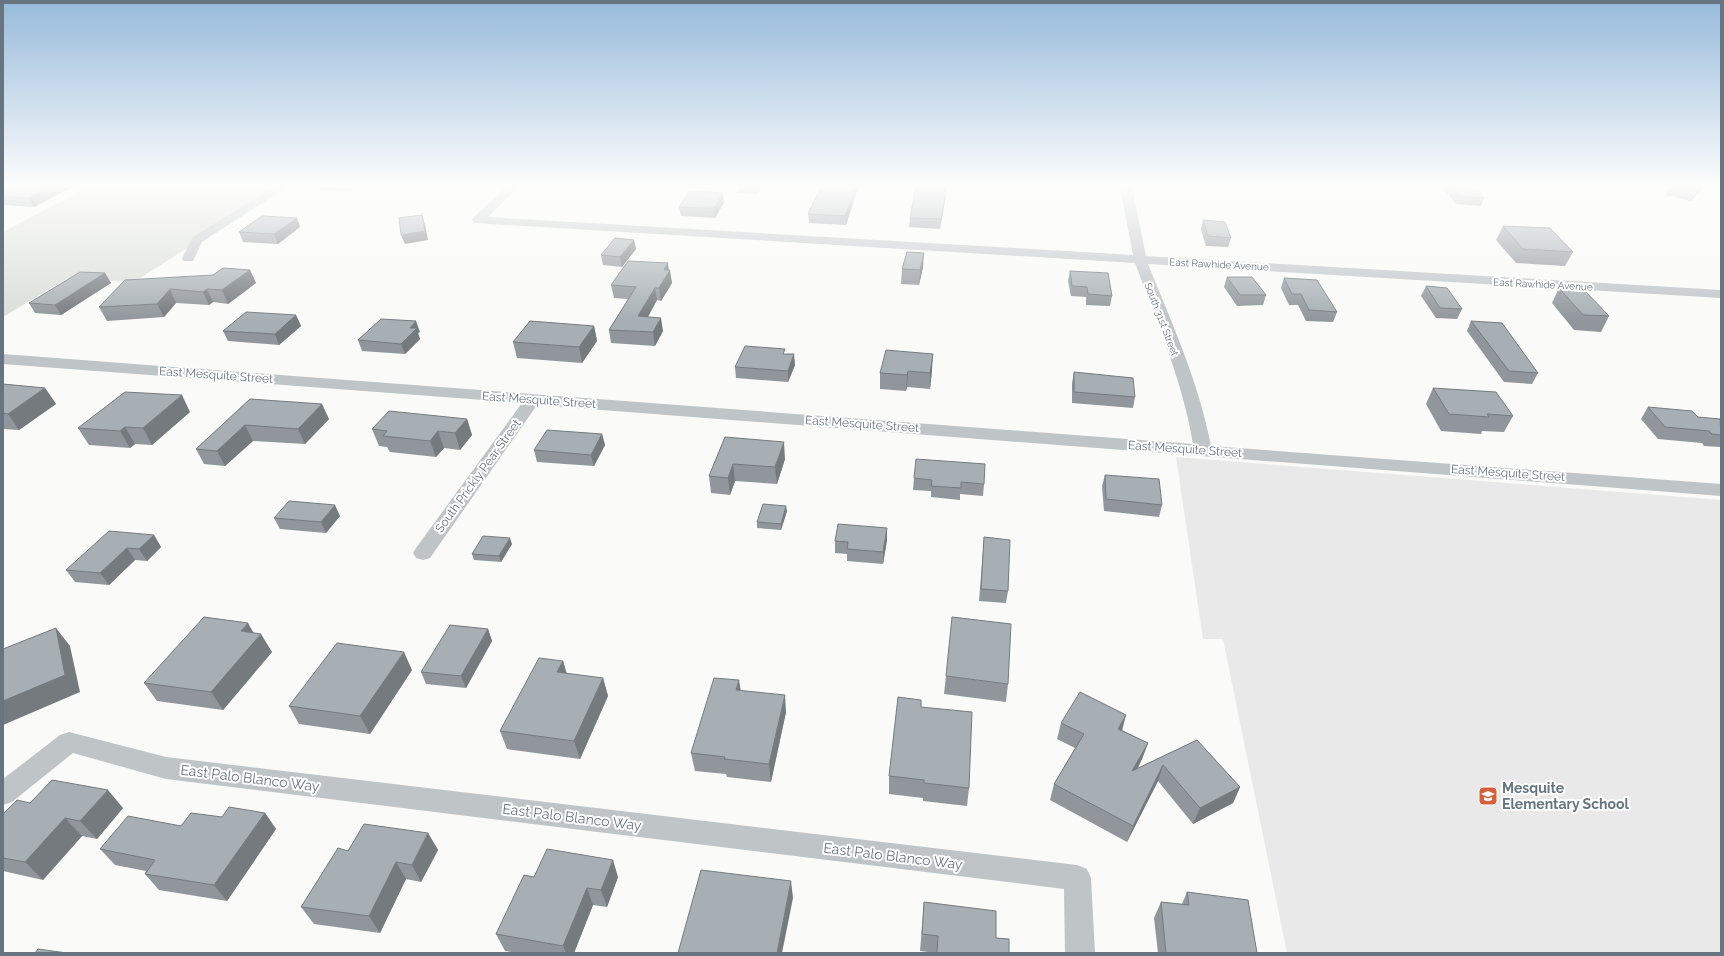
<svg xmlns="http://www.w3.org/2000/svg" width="1724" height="956" font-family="Raleway,sans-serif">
<rect width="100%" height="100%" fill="#fafaf8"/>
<path fill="#e8e9e8" d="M 1176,457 L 1721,500 L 1721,953 L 1287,953 L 1223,639 L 1203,639 Z"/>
<path fill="#daded7" d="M 88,187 L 270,187 L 281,188 L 134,282 L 68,278 L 3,317 L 3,232 Z"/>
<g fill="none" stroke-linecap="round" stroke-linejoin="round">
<path fill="#bfc4c7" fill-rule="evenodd" d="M 274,187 L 287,187 L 202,242 L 193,261 L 183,261 L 182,258 L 193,237 Z
M 506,187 L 518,187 L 488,217 L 1133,255 L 1120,187 L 1132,187 L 1146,256 L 1721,290 L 1721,298 L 1148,264 C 1172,323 1199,383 1211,446 L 1721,484 L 1721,496 L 537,405 L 430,558 L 423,560 L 416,558 L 413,553 L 416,548 L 522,403 L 3,364 L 3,354 L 1193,444 C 1183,382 1157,322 1135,263 L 474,223 L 472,220 L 474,217 Z
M 69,732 L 166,757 L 1077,865 L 1087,869 L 1091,878 L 1095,953 L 1065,953 L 1064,889 L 166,779 L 73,753 L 12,802 L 3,805 L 3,779 L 60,735 Z"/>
</g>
<path fill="#90969b" d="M 3,187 L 72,187 L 34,207 L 3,205 Z
M 319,187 L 354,187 L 349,191 L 320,190 Z
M 737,187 L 761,187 L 758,194 L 737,193 Z
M 858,187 L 846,225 L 809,223 L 808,214 Z
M 946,187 L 946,195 L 940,229 L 909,227 L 910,218 Z
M 1442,187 L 1476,187 L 1484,198 L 1481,206 L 1456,204 Z
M 1670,187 L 1703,187 L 1691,201 L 1666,195 Z
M 724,202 L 715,218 L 681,216 L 679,207 Z
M 297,218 L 300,227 L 278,244 L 243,242 L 239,232 Z
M 1203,220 L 1231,238 L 1228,247 L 1206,246 L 1201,230 Z
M 1503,226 L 1573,252 L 1565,266 L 1516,263 L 1496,240 Z
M 634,240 L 636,249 L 622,267 L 603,265 L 601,255 Z
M 923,267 L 919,285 L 901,284 L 902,269 Z
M 250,270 L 256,283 L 228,304 L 213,302 L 209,305 L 176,303 L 164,317 L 107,321 L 99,307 L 213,275 Z
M 669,270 L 672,283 L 661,301 L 657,300 L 648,317 L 663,331 L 655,346 L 611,343 L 609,330 L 628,299 L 614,298 L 611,285 Z
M 1070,271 L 1112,296 L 1110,306 L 1086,305 L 1086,297 L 1071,296 L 1068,281 Z
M 105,273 L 111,283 L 61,315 L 35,313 L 29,303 Z
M 1227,277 L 1266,295 L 1263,305 L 1237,306 L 1224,287 Z
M 1284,278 L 1337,312 L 1333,322 L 1306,321 L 1298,305 L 1289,305 L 1281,288 Z
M 1426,286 L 1462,309 L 1457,319 L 1436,318 L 1421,296 Z
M 1559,288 L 1609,316 L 1601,332 L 1574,330 L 1552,303 Z
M 296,315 L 301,326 L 279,345 L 228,341 L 223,331 Z
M 1471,321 L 1538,373 L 1532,384 L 1504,382 L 1467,331 Z
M 594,326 L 597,341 L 582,363 L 517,358 L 513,342 Z
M 420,332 L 418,333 L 420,339 L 405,354 L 362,351 L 358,340 Z
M 785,354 L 795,365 L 788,382 L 736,378 L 735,367 Z
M 932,370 L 930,389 L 907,387 L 906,391 L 880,389 L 880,373 Z
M 1074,372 L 1135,397 L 1133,408 L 1072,403 L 1072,383 Z
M 3,384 L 45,388 L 56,404 L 19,430 L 3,429 Z
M 1433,388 L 1513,416 L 1504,432 L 1482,431 L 1481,434 L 1441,431 L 1426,404 Z
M 250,399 L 329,419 L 305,444 L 253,441 L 225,466 L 204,464 L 196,449 Z
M 1648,407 L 1698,417 L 1721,420 L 1721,447 L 1704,446 L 1702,443 L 1658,439 L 1641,419 Z
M 190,412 L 152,445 L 135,444 L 130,448 L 89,445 L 78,428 Z
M 467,419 L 472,435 L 460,450 L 444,448 L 436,457 L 390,452 L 387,447 L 379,446 L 372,429 Z
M 602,434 L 605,445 L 594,466 L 537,462 L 534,450 Z
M 725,437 L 785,459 L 777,484 L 735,481 L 730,495 L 711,493 L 709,476 Z
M 1105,475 L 1162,505 L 1159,517 L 1104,511 L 1102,486 Z
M 914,478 L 984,484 L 983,496 L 960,494 L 960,500 L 931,497 L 931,491 L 913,490 Z
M 787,511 L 781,530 L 757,528 L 757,522 Z
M 340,516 L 326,533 L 280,529 L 274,518 Z
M 887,528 L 887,540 L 883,564 L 847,561 L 847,554 L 835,553 L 835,541 Z
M 154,535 L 161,547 L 147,561 L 135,560 L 109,585 L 75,582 L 66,570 Z
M 984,537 L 1008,591 L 1006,603 L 979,601 Z
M 512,544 L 501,562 L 474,560 L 472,554 Z
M 488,629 L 492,641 L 466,688 L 426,684 L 421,672 Z
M 254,633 L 272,652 L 223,710 L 157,701 L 144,683 Z
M 563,661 L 567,674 L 603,678 L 608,696 L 580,759 L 507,749 L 500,731 Z
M 412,670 L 370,734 L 299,724 L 289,706 Z
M 946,676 L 1008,684 L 1006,702 L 944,694 Z
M 741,690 L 786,712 L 771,782 L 727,777 L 726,774 L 695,771 L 691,753 Z
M 921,707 L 969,788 L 967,806 L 923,801 L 923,798 L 889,794 L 889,776 Z
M 1061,723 L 1122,730 L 1148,743 L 1142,759 L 1138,768 L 1197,740 L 1240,787 L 1233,803 L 1193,824 L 1158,781 L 1127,842 L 1050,800 L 1054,784 L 1075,748 L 1057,739 Z
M 30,803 L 123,808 L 97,839 L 82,836 L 43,880 L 3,871 L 3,814 Z
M 265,813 L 276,829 L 227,901 L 159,890 L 145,874 L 146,871 L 115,865 L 100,849 L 181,826 L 222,817 Z
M 428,833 L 438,850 L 421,882 L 406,879 L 380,933 L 314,924 L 301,907 L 348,851 Z
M 534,877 L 618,877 L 607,907 L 593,905 L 574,953 L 517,953 L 505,951 L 496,934 Z
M 1187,892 L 1257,953 L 1158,953 L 1154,918 L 1161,902 L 1182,904 Z
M 924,902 L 996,938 L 1009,953 L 936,953 L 920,951 Z"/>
<path fill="#757a7e" d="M 49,187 L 72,187 L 34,207 L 28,198 Z
M 348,187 L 354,187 L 349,191 Z
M 757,187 L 761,187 L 758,194 Z
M 855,187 L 858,187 L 846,225 L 845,216 Z
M 946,187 L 946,195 L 940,229 L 941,219 Z
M 1700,187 L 1703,187 L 1691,201 L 1697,192 Z
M 723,193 L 724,202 L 715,218 L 714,208 Z
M 422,215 L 425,224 L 428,240 L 405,244 L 401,235 Z
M 297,218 L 300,227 L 278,244 L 274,234 Z
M 634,240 L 636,249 L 622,267 L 620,257 Z
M 924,253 L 923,267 L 919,285 L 920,270 Z
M 668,263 L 669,272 L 670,270 L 672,283 L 661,301 L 659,288 L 664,270 Z
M 250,270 L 256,283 L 228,304 L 222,290 Z
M 105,273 L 111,283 L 61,315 L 55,305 Z
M 655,288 L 657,300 L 641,329 L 638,316 Z
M 170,289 L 176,303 L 164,317 L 157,304 Z
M 207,289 L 213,302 L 209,305 L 203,292 Z
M 296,315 L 301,326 L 279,345 L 275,334 Z
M 661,318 L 663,331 L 655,346 L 653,332 Z
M 416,321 L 420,332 L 418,333 L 420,339 L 405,354 L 401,344 L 410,328 Z
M 594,326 L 597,341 L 582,363 L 579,347 Z
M 794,354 L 795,365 L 788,382 L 788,371 Z
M 933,354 L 932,370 L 930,389 L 930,373 Z
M 908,371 L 907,387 L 906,391 L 907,375 Z
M 45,388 L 56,404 L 19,430 L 8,414 Z
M 182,395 L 190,412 L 152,445 L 143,428 Z
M 322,404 L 329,419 L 305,444 L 298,429 Z
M 467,419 L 472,435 L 460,450 L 455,433 Z
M 245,425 L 253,441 L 225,466 L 217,451 Z
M 125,427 L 135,444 L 130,448 L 120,431 Z
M 438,431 L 444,448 L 436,457 L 430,441 Z
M 602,434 L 605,445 L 594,466 L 591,455 Z
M 784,442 L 785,459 L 777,484 L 775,467 Z
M 733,464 L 735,481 L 730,495 L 728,478 Z
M 335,505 L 340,516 L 326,533 L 321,522 Z
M 786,506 L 787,511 L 781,530 L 781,524 Z
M 887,528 L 887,540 L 883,564 L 883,552 Z
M 154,535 L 161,547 L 147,561 L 139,549 Z
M 510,538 L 512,544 L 501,562 L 499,556 Z
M 127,548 L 135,560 L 109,585 L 100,573 Z
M 248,623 L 257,639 L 261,634 L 272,652 L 223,710 L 211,692 L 241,631 Z
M 56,628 L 70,646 L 80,692 L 3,725 L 3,701 Z
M 488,629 L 492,641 L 466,688 L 461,676 Z
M 404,652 L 412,670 L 370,734 L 360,716 Z
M 563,661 L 568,679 L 557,672 Z
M 603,678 L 608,696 L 580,759 L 574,741 Z
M 739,680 L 742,698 L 736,690 Z
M 785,695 L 786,712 L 771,782 L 769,764 Z
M 1126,715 L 1122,731 L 1118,729 Z
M 1148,743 L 1142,759 L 1127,787 L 1132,771 Z
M 1163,765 L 1158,781 L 1127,842 L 1133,826 Z
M 1240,787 L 1233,803 L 1193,824 L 1200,808 Z
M 108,790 L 123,808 L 97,839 L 80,821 Z
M 265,813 L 276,829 L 227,901 L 214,885 Z
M 65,818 L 82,836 L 43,880 L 25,862 Z
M 428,833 L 438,850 L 421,882 L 412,865 Z
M 613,860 L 618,877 L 607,907 L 601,890 Z
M 396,862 L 406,879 L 380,933 L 369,916 Z
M 791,881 L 793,898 L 782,953 L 777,953 Z
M 587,888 L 593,905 L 574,953 L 566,953 L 563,946 Z"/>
<path fill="#a7afb4" stroke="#757a7e" d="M 3,187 L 49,187 L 28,198 L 3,196 Z
M 821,187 L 855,187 L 845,216 L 808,214 Z
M 916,187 L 946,187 L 941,219 L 910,218 Z
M 1452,187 L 1476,187 L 1484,198 L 1460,196 Z
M 1678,187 L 1700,187 L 1697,192 Z
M 690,191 L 723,193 L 714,208 L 679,207 Z
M 422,215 L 425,231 L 401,235 L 399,218 Z
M 262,216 L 297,218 L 274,234 L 239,232 Z
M 1203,220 L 1225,222 L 1231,238 L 1208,236 Z
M 1503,226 L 1550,228 L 1573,252 L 1523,249 Z
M 615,238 L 634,240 L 620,257 L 601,255 Z
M 907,252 L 924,253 L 920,270 L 902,269 Z
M 628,261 L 668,263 L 664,270 L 670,270 L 659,288 L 655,288 L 638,316 L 661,318 L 653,332 L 609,330 L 636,287 L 611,285 Z
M 223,268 L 250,270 L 222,290 L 207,289 L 203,292 L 170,289 L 157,304 L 99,307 L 125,280 L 213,275 Z
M 1070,271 L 1108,273 L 1112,296 L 1088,294 L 1087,287 L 1072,286 Z
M 80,272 L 105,273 L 55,305 L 29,303 Z
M 1227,277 L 1252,277 L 1266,295 L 1240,295 Z
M 1284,278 L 1317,280 L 1337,312 L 1309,310 L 1301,294 L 1292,294 Z
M 1426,286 L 1447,288 L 1462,309 L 1440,308 Z
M 1559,288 L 1584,290 L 1609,316 L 1583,315 Z
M 246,312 L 296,315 L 275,334 L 223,331 Z
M 381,319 L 416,321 L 410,328 L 417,328 L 401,344 L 358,340 Z
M 530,321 L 594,326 L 579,347 L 513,342 Z
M 1471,321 L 1502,323 L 1538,373 L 1509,371 Z
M 745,346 L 785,349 L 783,354 L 794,354 L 788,371 L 735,367 Z
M 886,350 L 933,354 L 930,373 L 908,371 L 907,375 L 880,373 Z
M 1074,372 L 1133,378 L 1135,397 L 1074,392 Z
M 3,384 L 45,388 L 8,414 L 3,413 Z
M 1433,388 L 1496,392 L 1513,416 L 1487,414 L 1489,417 L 1449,414 Z
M 125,392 L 182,395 L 143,428 L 125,427 L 120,431 L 78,428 Z
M 250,399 L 322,404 L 298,429 L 245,425 L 217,451 L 196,449 Z
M 1648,407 L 1692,411 L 1698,417 L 1720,419 L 1721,435 L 1712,434 L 1709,431 L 1665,427 Z
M 389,411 L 467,419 L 455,433 L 438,431 L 430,441 L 383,436 L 387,431 L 372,429 Z
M 547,430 L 602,434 L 591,455 L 534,450 Z
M 725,437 L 784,442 L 775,467 L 733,464 L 728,478 L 709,476 Z
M 916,459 L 985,464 L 984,484 L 961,482 L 961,488 L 931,486 L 932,480 L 914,478 Z
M 1105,475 L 1159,479 L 1162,505 L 1106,499 Z
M 289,501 L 335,505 L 321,522 L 274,518 Z
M 763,504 L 786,506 L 781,524 L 757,522 Z
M 838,524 L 887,528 L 883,552 L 847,549 L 848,542 L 835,541 Z
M 109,531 L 154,535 L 139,549 L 127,548 L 100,573 L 66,570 Z
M 483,536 L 510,538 L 499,556 L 472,554 Z
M 984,537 L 1010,540 L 1008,591 L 981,589 Z
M 204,617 L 248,623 L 241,631 L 261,634 L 211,692 L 144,683 Z
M 952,617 L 1011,624 L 1008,684 L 946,676 Z
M 450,625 L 488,629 L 461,676 L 421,672 Z
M 56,628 L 65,675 L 3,701 L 3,649 Z
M 337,643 L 404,652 L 360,716 L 289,706 Z
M 539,658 L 563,661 L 557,672 L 603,678 L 574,741 L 500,731 Z
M 714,678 L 739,680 L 736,690 L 785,695 L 769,764 L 724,759 L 725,757 L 691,753 Z
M 1080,692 L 1126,715 L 1118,729 L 1148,743 L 1132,771 L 1197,740 L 1240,787 L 1200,808 L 1163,765 L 1133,826 L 1054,784 L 1084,734 L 1061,723 Z
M 898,697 L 921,700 L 921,707 L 972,712 L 969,788 L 924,783 L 924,780 L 889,776 Z
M 52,780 L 108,790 L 80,821 L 65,818 L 25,862 L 3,858 L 3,814 L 17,800 L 30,803 Z
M 229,807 L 265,813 L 214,885 L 145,874 L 155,860 L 100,849 L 128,816 L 181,826 L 191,813 L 222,817 Z
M 364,824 L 428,833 L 412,865 L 396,862 L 369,916 L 301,907 L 338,848 L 348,851 Z
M 547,849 L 613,860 L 601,890 L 587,888 L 563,946 L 496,934 L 524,875 L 534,877 Z
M 701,870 L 791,881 L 777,953 L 678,953 Z
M 1187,892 L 1248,900 L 1257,953 L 1166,953 L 1161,902 L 1189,905 Z
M 924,902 L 996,911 L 996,938 L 1009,939 L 1009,953 L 937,953 L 938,936 L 922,934 Z
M 38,949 L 67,953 L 35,953 Z"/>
<linearGradient id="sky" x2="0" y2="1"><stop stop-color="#96badb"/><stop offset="0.58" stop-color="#fdfdfc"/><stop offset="1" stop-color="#fdfdfc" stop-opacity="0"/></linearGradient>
<rect width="1724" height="321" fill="url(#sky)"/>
<defs>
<symbol id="school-square" viewBox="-11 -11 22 22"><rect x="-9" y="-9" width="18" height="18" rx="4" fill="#d5603d" stroke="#fff"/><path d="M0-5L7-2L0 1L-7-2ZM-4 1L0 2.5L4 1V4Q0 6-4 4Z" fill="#fff"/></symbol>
</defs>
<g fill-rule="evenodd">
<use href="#school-square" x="1477" y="785" width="22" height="22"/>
</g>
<g text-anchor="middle" stroke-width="4" stroke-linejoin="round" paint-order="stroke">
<g font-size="10" fill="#677580" stroke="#fff">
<text transform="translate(1219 264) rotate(3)" y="4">East Rawhide Avenue</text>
<text transform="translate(1543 284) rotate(3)" y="4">East Rawhide Avenue</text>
<text transform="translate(1162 319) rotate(69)" y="4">South 31st Street</text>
</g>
<g font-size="12" fill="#677580" stroke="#fff">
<text transform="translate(216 375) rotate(4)" y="4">East Mesquite Street</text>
<text transform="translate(539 400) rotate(4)" y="4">East Mesquite Street</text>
<text transform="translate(862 424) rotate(4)" y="4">East Mesquite Street</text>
<text transform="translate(1185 449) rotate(4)" y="4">East Mesquite Street</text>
<text transform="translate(1508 473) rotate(4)" y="4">East Mesquite Street</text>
<text transform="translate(478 476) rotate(-54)" y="4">South Prickly Pear Street</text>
</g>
<g font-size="14" fill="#677580" stroke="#fff">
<text transform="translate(250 778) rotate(7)" y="5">East Palo Blanco Way</text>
<text transform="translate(572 817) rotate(7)" y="5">East Palo Blanco Way</text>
<text transform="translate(893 856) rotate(7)" y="5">East Palo Blanco Way</text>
</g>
<g font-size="14" font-weight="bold" fill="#677580" stroke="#fff" text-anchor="start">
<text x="1502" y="793">Mesquite<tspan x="1502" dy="16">Elementary School</tspan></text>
</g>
</g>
<rect width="1724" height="956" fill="none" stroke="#677580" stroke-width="8"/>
</svg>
